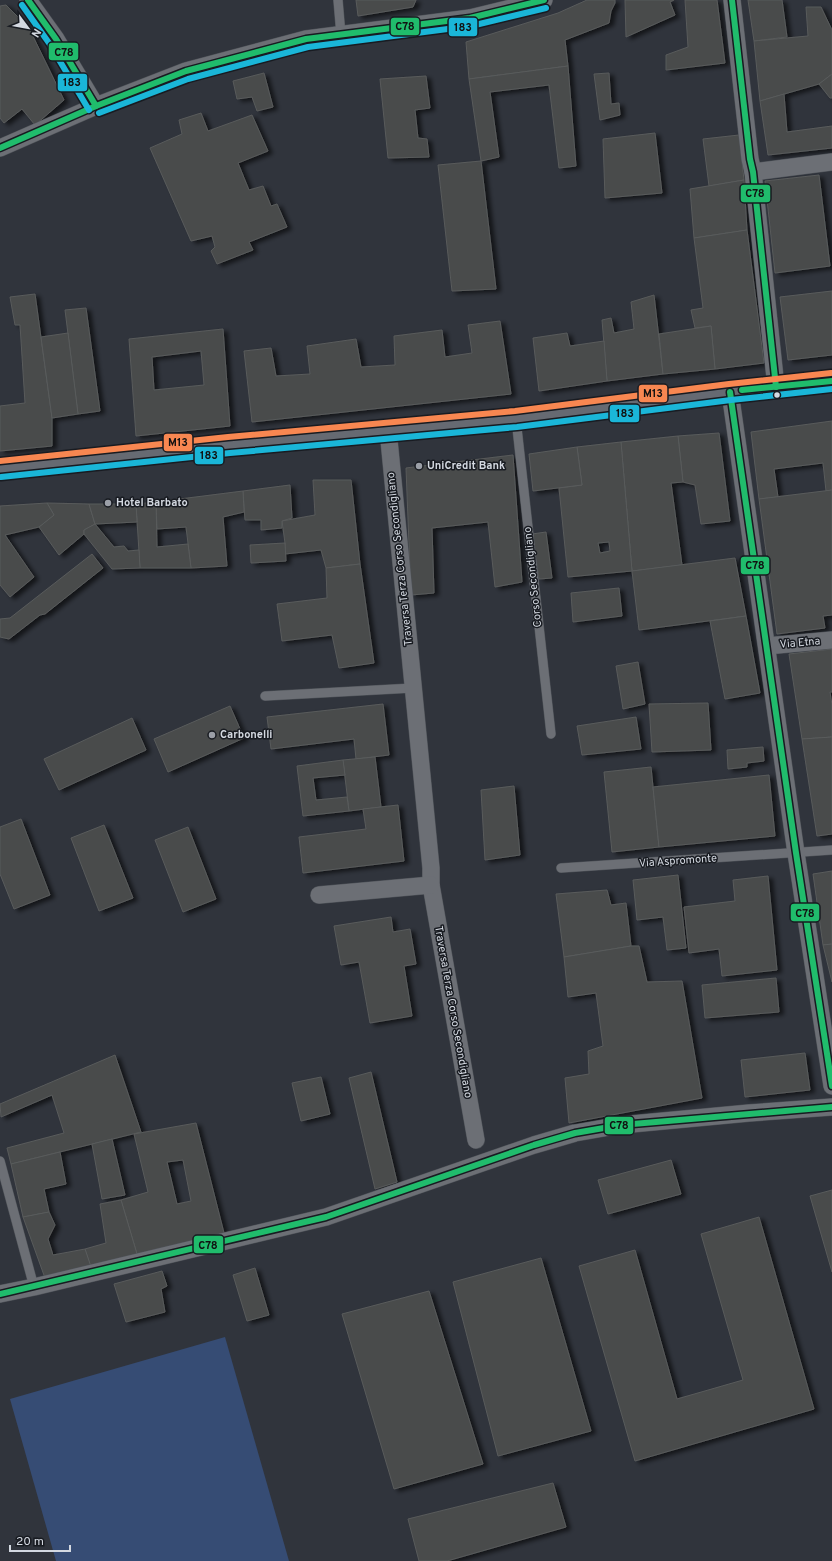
<svg xmlns="http://www.w3.org/2000/svg" width="832" height="1561" viewBox="0 0 832 1561" font-family="Overpass,sans-serif">
	<style>
		.green { fill: #364c74 }
		.building { fill: #484b4c; stroke: #595b5b; fill-rule: evenodd; filter: url(#shadow) }
		.lines { fill: none; stroke-linecap: round; stroke-linejoin: round }
		.lane-casing { stroke: #4e5258; stroke-width: 10 }
		.street-casing { stroke: #4e5258; stroke-width: 18 }
		.secondary-casing { stroke: #4e5258; stroke-width: 24 }
		.lane { stroke: #6c6f75; stroke-width: 9 }
		.street { stroke: #6c6f75; stroke-width: 17 }
		.secondary { stroke: #666a72; stroke-width: 22 }
		.bus-1-casing { stroke: #181b21; stroke-width: 9 }
		.bus-2-casing { stroke: #181b21; stroke-width: 9 }
		.bus-3-casing { stroke: #181b21; stroke-width: 9 }
		.bus-1 { stroke: #20bc6c; stroke-width: 6 }
		.bus-2 { stroke: #1ab6d8; stroke-width: 6 }
		.bus-3 { stroke: #f88751; stroke-width: 6 }
		.bus-dot { fill: #d4d9e1; stroke: #181b21; stroke-width: 1.5 }
		.poi-dot { fill: #9b9fa7; stroke: #181b21; stroke-width: 1.5 }
		.labels { text-anchor: middle; dominant-baseline: central; stroke-width: 3; stroke-linejoin: round; paint-order: stroke }
		.poi-label { font-size: 11px; font-weight: bold; fill: #d4d9e1; stroke: #181b21; text-anchor: start }
		.street-label { font-size: 11px; fill: #d4d9e1; stroke: #181b21 }
		.line-badge { stroke: #181b21; stroke-width: 1.5 }
		.pale-badge-label { font-size: 11px; text-anchor: middle; font-weight: bold; fill: #111 }
	</style>
	<defs>
		<filter id="shadow"><feDropShadow dx="4.5" dy="2.5" stdDeviation="2" flood-color="#0009"/></filter>
	</defs>
	<rect width="100%" height="100%" fill="#30343c"/>
	<polygon class="green" points="225,1337 289,1561 56,1561 10,1399"/>
	<g class="building">
		<polygon points="356,0 416,0 413,7 358,16"/>
		<polygon points="587,0 615,0 615,3 611,11 609,23 565,40 568,66 469,79 466,42 558,13"/>
		<polygon points="625,0 674,0 670,2 675,15 626,37"/>
		<polygon points="685,0 717,0 725,63 666,70 666,55 688,47"/>
		<polygon points="748,0 782,0 787,37 754,41"/>
		<polygon points="6,5 29,28 64,100 35,125 22,109 4,123 0,118 0,6"/>
		<polygon points="806,7 821,7 832,30 832,74 819,84 760,101 754,41 808,36"/>
		<polygon points="568,66 576,166 559,168 549,85 490,92 499,157 481,161 469,79"/>
		<polygon points="264,73 273,107 257,111 252,97 237,99 233,81"/>
		<polygon points="609,73 611,104 619,103 620,115 600,120 594,74"/>
		<polygon points="832,74 832,98 830,98 819,84"/>
		<polygon points="426,76 430,108 415,110 418,138 427,139 429,157 388,158 380,79"/>
		<polygon points="784,94 787,132 832,126 832,148 768,155 760,101"/>
		<polygon points="201,113 208,131 252,115 268,151 238,163 249,190 263,186 271,206 277,204 287,227 249,242 253,250 217,264 211,251 215,247 212,236 191,241 150,148 182,134 179,120"/>
		<polygon points="655,133 662,193 605,198 603,139"/>
		<polygon points="739,135 744,180 709,186 703,139"/>
		<polygon points="481,161 496,289 452,291 438,165"/>
		<polygon points="819,175 830,266 775,273 765,181"/>
		<polygon points="744,180 747,230 694,238 690,189"/>
		<polygon points="747,230 764,363 715,369 711,326 695,328 691,310 703,308 694,238"/>
		<polygon points="832,291 832,355 788,360 780,297"/>
		<polygon points="35,294 52,418 52,446 0,451 0,406 25,403 20,325 15,325 10,297"/>
		<polygon points="654,295 663,374 607,381 602,320 611,318 614,333 634,329 631,302"/>
		<polygon points="86,308 100,411 78,414 65,310"/>
		<polygon points="500,321 511,394 252,422 244,351 271,348 276,376 310,374 307,346 356,339 361,367 395,365 394,336 442,330 445,357 472,353 468,325"/>
		<polygon points="711,326 715,369 663,374 659,334"/>
		<path d="M223,329l7,97 -94,10 -7,-97zM201,351l3,34 -50,5 -2,-33z"/>
		<polygon points="68,333 78,414 52,418 41,337"/>
		<polygon points="567,333 570,346 604,341 607,381 539,391 533,338"/>
		<polygon points="832,421 832,490 826,491 823,463 774,469 778,497 759,499 751,432"/>
		<polygon points="719,433 730,521 701,524 695,485 683,482 678,436"/>
		<polygon points="678,436 683,482 671,483 682,565 632,571 621,442"/>
		<path d="M621,442l11,129 -64,6 -9,-89 23,-3 -5,-38zM609,542l1,9 -10,2 -2,-10z"/>
		<polygon points="577,447 582,485 533,491 529,454"/>
		<polygon points="513,455 522,582 495,587 488,522 432,528 434,593 411,595 406,468"/>
		<polygon points="313,480 351,480 360,564 326,568 321,550 285,554 285,543 282,521 315,515"/>
		<polygon points="290,485 292,518 282,521 282,528 261,530 261,520 245,520 243,491"/>
		<polygon points="832,490 832,615 823,616 825,628 777,634 759,499"/>
		<polygon points="243,491 244,512 223,517 227,566 191,568 186,527 157,529 156,502"/>
		<polygon points="156,502 157,547 188,544 191,568 140,568 136,504"/>
		<polygon points="47,503 89,504 95,524 84,530 84,534 59,555 39,527 54,515"/>
		<polygon points="47,503 54,515 39,527 5,535 34,577 10,597 0,585 0,506"/>
		<polygon points="89,504 136,504 137,522 95,524"/>
		<polygon points="95,524 114,547 124,546 128,551 139,550 140,568 112,569 84,534 84,530"/>
		<polygon points="546,532 552,578 539,579 532,534"/>
		<polygon points="285,543 286,561 251,563 250,545"/>
		<polygon points="92,554 103,568 45,614 40,615 9,639 0,637 0,619 10,618"/>
		<polygon points="735,558 746,616 639,630 632,571"/>
		<polygon points="360,564 374,663 339,668 332,635 282,641 277,604 327,598 326,568"/>
		<polygon points="619,588 622,616 573,622 571,593"/>
		<polygon points="746,616 760,693 725,699 710,621"/>
		<polygon points="832,649 832,692 830,692 832,705 832,737 802,739 789,654"/>
		<polygon points="638,662 645,704 623,709 616,666"/>
		<polygon points="708,703 711,750 652,752 649,704"/>
		<polygon points="383,704 389,755 356,759 354,739 271,749 267,717"/>
		<polygon points="230,706 244,738 168,772 154,739"/>
		<polygon points="636,717 641,749 582,755 577,726"/>
		<polygon points="132,718 146,750 59,790 44,759"/>
		<polygon points="832,737 832,834 817,836 802,739"/>
		<polygon points="763,747 764,761 747,763 747,767 728,769 727,750"/>
		<polygon points="375,757 381,807 349,811 343,760"/>
		<polygon points="343,760 345,775 313,778 316,800 347,797 349,811 303,816 297,766"/>
		<polygon points="651,767 659,847 612,852 604,772"/>
		<polygon points="769,775 775,836 659,847 653,787"/>
		<polygon points="514,786 520,855 485,860 481,790"/>
		<polygon points="398,805 404,861 303,873 299,837 366,829 363,809"/>
		<polygon points="21,819 50,895 14,909 0,874 0,827"/>
		<polygon points="104,825 133,898 99,911 71,838"/>
		<polygon points="188,827 216,899 183,912 155,840"/>
		<polygon points="832,871 832,944 823,945 813,874"/>
		<polygon points="678,875 686,948 667,950 663,917 637,920 633,880"/>
		<polygon points="768,876 777,970 722,976 719,949 689,953 684,907 735,901 733,880"/>
		<polygon points="607,890 611,905 626,903 631,946 564,957 556,894"/>
		<polygon points="391,917 393,932 410,929 416,964 404,966 412,1016 370,1023 359,962 341,965 334,926"/>
		<polygon points="832,944 832,982 823,945"/>
		<polygon points="631,946 639,946 647,982 682,981 702,1098 569,1123 565,1078 589,1074 588,1051 603,1046 596,993 568,997 564,957"/>
		<polygon points="776,978 779,1012 705,1018 702,985"/>
		<polygon points="805,1053 810,1090 745,1097 741,1060"/>
		<polygon points="115,1055 141,1132 11,1164 7,1148 64,1133 52,1095 1,1117 0,1104"/>
		<polygon points="371,1072 397,1182 375,1189 349,1078"/>
		<polygon points="321,1077 330,1114 301,1121 292,1083"/>
		<path d="M196,1123l28,110 -87,21 -16,-54 27,-8 -14,-58zM183,1160l8,41 -14,3 -10,-42z"/>
		<polygon points="112,1139 125,1195 102,1199 92,1144"/>
		<polygon points="60,1152 66,1184 44,1189 49,1212 23,1217 11,1164"/>
		<polygon points="671,1160 681,1194 608,1214 598,1180"/>
		<polygon points="832,1190 832,1272 810,1196"/>
		<polygon points="121,1200 137,1254 91,1267 85,1249 106,1243 100,1204"/>
		<polygon points="49,1212 55,1225 48,1239 53,1255 85,1249 91,1267 45,1278 23,1217"/>
		<polygon points="759,1217 814,1409 635,1461 579,1266 635,1250 677,1399 743,1380 701,1234"/>
		<polygon points="541,1258 591,1431 498,1456 453,1282"/>
		<polygon points="255,1268 269,1315 247,1321 233,1275"/>
		<polygon points="162,1271 167,1286 161,1289 165,1312 126,1322 114,1284"/>
		<polygon points="429,1291 483,1464 394,1489 342,1314"/>
		<polygon points="553,1483 566,1527 447,1561 419,1561 408,1519"/>
	</g>
	<g class="lines">
		<defs>
			<g id="lane">
				<polyline points="338,0 341,35"/>
				<polyline points="516,419 551,734"/>
				<polyline points="265,696 413,688"/>
				<polyline points="561,868 832,850"/>
				<polyline points="0,1161 34,1287"/>
			</g>
			<g id="street">
				<polyline points="28,0 56,39 96,106"/>
				<polyline points="732,0 750,159 753,172 776,387"/>
				<polyline points="0,148 96,106 186,71 306,39 470,18 544,0"/>
				<polyline points="753,172 832,162"/>
				<polyline points="730,392 796,853 832,1086"/>
				<polyline points="388,430 431,868 431,885 476,1140"/>
				<polyline points="767,646 832,640"/>
				<polyline points="319,895 431,885"/>
				<polyline points="0,1294 34,1287 326,1217 534,1145 575,1133 621,1125 749,1113 832,1107"/>
			</g>
			<polyline id="secondary" points="0,469 229,445 516,419 730,392 832,381"/>
		</defs>
		<use href="#lane" class="lane-casing"/>
		<use href="#street" class="street-casing"/>
		<use href="#secondary" class="secondary-casing"/>
		<use href="#lane" class="lane"/>
		<use href="#street" class="street"/>
		<use href="#secondary" class="secondary"/>
		<defs>
			<g id="bus-1">
				<polyline points="28,0 56,39 96,106"/>
				<polyline points="732,0 750,159 753,172 776,387"/>
				<polyline points="0,148 96,106 186,71 306,39 470,18 544,0"/>
				<polyline points="742,390 832,381"/>
				<polyline points="730,392 796,853 832,1086"/>
				<polyline points="0,1294 326,1217 534,1145 575,1133 621,1125 832,1107"/>
			</g>
			<g id="bus-2">
				<polyline points="22,5 49,43 89,110"/>
				<polyline points="99,113 188,79 308,47 471,26 546,8"/>
				<polyline points="1,477 230,453 517,427 731,400 832,389"/>
			</g>
			<polyline id="bus-3" points="0,461 228,437 515,411 729,384 831,373"/>
		</defs>
		<use href="#bus-1" class="bus-1-casing"/>
		<use href="#bus-2" class="bus-2-casing"/>
		<use href="#bus-3" class="bus-3-casing"/>
		<use href="#bus-1" class="bus-1"/>
		<use href="#bus-2" class="bus-2"/>
		<use href="#bus-3" class="bus-3"/>
	</g>
	<circle class="bus-dot" cx="777" cy="395" r="3.5"/>
	<g class="poi-dot">
		<circle cx="419" cy="466" r="4"/>
		<circle cx="108" cy="503" r="4"/>
		<circle cx="212" cy="735" r="4"/>
	</g>
	<g class="labels">
		<g class="poi-label">
			<text x="427" y="466">UniCredit Bank</text>
			<text x="116" y="503">Hotel Barbato</text>
			<text x="220" y="735">Carbonelli</text>
		</g>
		<g class="street-label">
			<text transform="translate(400 559) rotate(-96)">Traversa Terza Corso Secondigliano</text>
			<text transform="translate(533 577) rotate(-96)">Corso Secondigliano</text>
			<text transform="translate(800 643) rotate(-5)">Via Etna</text>
			<text transform="translate(678 861) rotate(-4)">Via Aspromonte</text>
			<text transform="translate(453 1012) rotate(80)">Traversa Terza Corso Secondigliano</text>
		</g>
	</g>
	<g class="line-badge">
		<rect x="390" y="17" width="30" height="19" rx="4" fill="#20bc6c"/>
		<rect x="448" y="17" width="30" height="20" rx="4" fill="#1ab6d8"/>
		<rect x="48" y="42" width="31" height="19" rx="4" fill="#20bc6c"/>
		<rect x="57" y="73" width="31" height="19" rx="4" fill="#1ab6d8"/>
		<rect x="740" y="184" width="31" height="19" rx="4" fill="#20bc6c"/>
		<rect x="638" y="384" width="30" height="19" rx="4" fill="#f88751"/>
		<rect x="609" y="404" width="31" height="19" rx="4" fill="#1ab6d8"/>
		<rect x="163" y="433" width="30" height="19" rx="4" fill="#f88751"/>
		<rect x="194" y="446" width="30" height="19" rx="4" fill="#1ab6d8"/>
		<rect x="740" y="556" width="30" height="19" rx="4" fill="#20bc6c"/>
		<rect x="790" y="903" width="30" height="19" rx="4" fill="#20bc6c"/>
		<rect x="604" y="1116" width="30" height="19" rx="4" fill="#20bc6c"/>
		<rect x="193" y="1235" width="31" height="19" rx="4" fill="#20bc6c"/>
	</g>
	<g class="pale-badge-label">
		<text x="405" y="30">C78</text>
		<text x="463" y="31">183</text>
		<text x="64" y="56">C78</text>
		<text x="72" y="86">183</text>
		<text x="755" y="197">C78</text>
		<text x="653" y="397">M13</text>
		<text x="625" y="417">183</text>
		<text x="178" y="446">M13</text>
		<text x="209" y="459">183</text>
		<text x="755" y="569">C78</text>
		<text x="805" y="917">C78</text>
		<text x="619" y="1129">C78</text>
		<text x="208" y="1249">C78</text>
	</g>
	<g transform="translate(28 28) rotate(122)" stroke="#181b21" stroke-width="3" paint-order="stroke">
	<path d="M0-3L7 15L0 10L-7 15Z" fill="#d4d9e1"/>
	<text y="-6" font-size="11" font-weight="bold" text-anchor="middle" fill="#d4d9e1">N</text>
	</g>
	<path d="M10 1545v6h60v-6" fill="none" stroke="#d4d9e1" stroke-width="2"/>
	<text x="16" y="1545" font-size="12" fill="#d4d9e1" stroke="#181b21" stroke-width="3" paint-order="stroke">20 m</text>
</svg>
